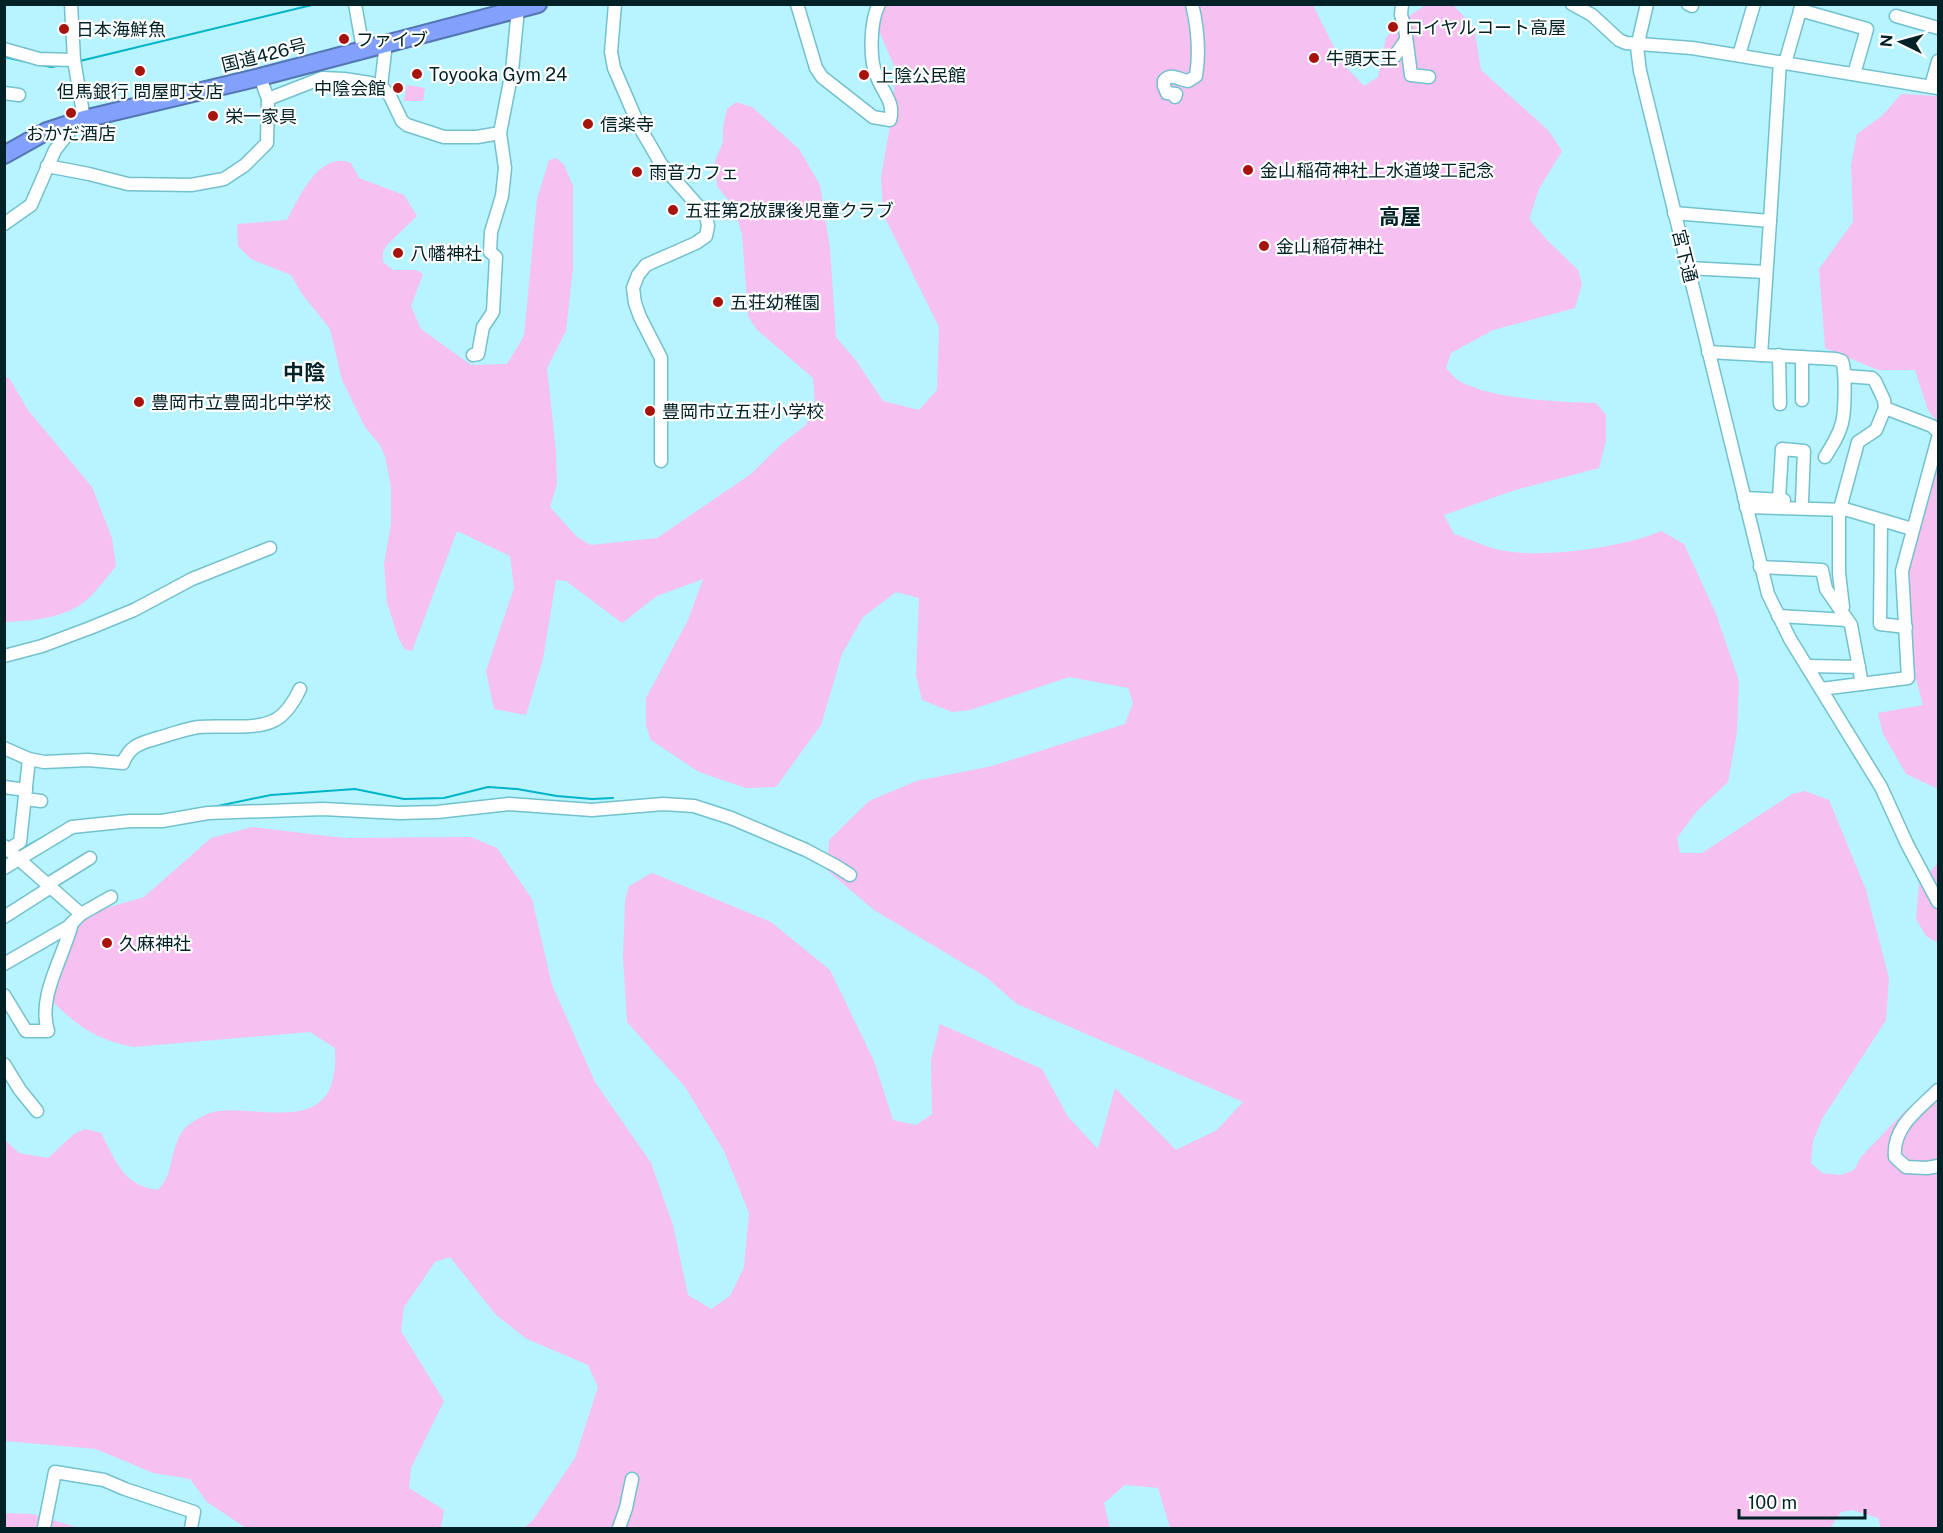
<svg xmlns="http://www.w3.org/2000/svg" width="1943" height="1533" viewBox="0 0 1943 1533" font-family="'Public Sans','Noto Sans JP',sans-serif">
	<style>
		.green { fill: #f6c0f1 }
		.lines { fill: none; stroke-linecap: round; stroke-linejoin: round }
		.stream { stroke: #00b4c8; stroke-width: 2 }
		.minor-casing { stroke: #72c1cd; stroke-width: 15 }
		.highway-casing { stroke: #5475b2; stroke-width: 20 }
		.minor { stroke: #fff; stroke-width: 12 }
		.highway { stroke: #82a1fd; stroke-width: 16 }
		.poi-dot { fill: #a7130d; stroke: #fff; stroke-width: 2 }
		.labels { text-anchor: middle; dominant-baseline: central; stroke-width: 4.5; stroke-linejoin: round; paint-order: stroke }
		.poi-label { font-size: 18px; fill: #002227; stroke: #fff; text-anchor: start }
		.street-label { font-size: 18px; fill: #002227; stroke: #fff }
		.quarter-label { font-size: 21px; font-weight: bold; fill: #002227; stroke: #fff }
	</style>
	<rect width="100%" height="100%" fill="#b7f4ff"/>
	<g class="green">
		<path d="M871,5h442l29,58 22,23 14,-9 8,-39 12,-15 28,-18h27l21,22 7,43 67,60 14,21 -23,38 -10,30 17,20 32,31 4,14 -7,24 -82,22 -42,23 -5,15c4,4 8,10 13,13 32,18 100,21 137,22l10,12v25l-7,28 -84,22 -71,25 10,19c16,5 35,15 52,17 38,7 120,-4 155,-20l23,13 32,70 23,67 -2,51 -9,50 -31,29 -20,27 3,15h22l90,-59 13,-3 24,9 37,90 23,88 -3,42 -64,99 -9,22 -2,22 11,10 19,2 13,-5 7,-13 44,-46 33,-21v438h-57l-3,-10 -26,-8 -11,2 -11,16h-660l-12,-40 -33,-3 -21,18 6,25h-586l9,-8 42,-62 23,-71 -10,-22 -61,-26 -31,-24 -46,-58 -15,5 -31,45 -3,24 43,70 -33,67 -2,20 35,22 -3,18h-195l-39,-26 -17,-23 -37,-6 -57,-24 -91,-8 -1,-302 15,14 29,5 26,-24 11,-5 16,4c15,28 22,53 57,57 4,-5 8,-10 10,-16 6,-17 6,-39 22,-50 6,-5 21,-13 29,-13 55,-4 121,25 116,-63l-25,-16 -177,15c-38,-8 -54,-20 -81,-46l1,-13 19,-53 10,-17 10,-6 52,-15 67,-59 41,-11 92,11 127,-1 26,11 35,51 20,86 43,97 56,81 22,62 15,70 23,14 19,-13 14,-29 5,-54 -25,-62 -39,-64 -58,-65 -4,-64 2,-57 4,-15 23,-13 119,49 59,48 44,91 19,59 23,5 16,-11 -1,-54 9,-36 102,45 26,48 30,32 17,-61 61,62 41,-20 26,-28 -226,-98 -31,-27 -112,-67 -47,-40 2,-30 40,-39 47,-20 76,-15 133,-42 8,-21 -5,-15 -59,-11 -99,33 -18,2 -30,-12 -6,-25 3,-77 -23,-6 -33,25 -21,37 -21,71 -45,62 -30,1 -47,-16 -48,-32 -5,-15v-27l42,-78 15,-41 -46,17 -35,27 -56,-42 -10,-1 -13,79 -17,56 -32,-6 -8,-38 28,-83 -4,-32 -53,-25 -45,120 -7,-1 -7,-13 -11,-34 -3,-39 7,-40v-37l-6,-31 -5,-11 -15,-18 -23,-47 -12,-51 -28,-35 -11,-19 -40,-16 -13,-13 -1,-22 50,-4c12,-23 33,-70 64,-57l8,15 45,17 13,21 -30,29 -4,7v10l10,8h23l7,4 -12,32 10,23 50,36 36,-1 17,-28 13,-137 12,-39 7,-2 8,7 9,21v82l-7,63 -19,37 9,83 1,33 -7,23 27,30 14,8 66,-7 94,-64 33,-32 22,-17 9,-21 -2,-26 -56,-48 -9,-14 -6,-82 -8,-27 -17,-21 -2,-25 8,-19v-14l4,-19 9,-7 16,5 47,42 21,36 10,64 6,88 21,25 26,39 36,9 18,-20 2,-63 -56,-113 -2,-37 10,-57 5,-50 -20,-46z"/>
		<polygon points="407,85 425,88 423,101 404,101"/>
		<polygon points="1901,94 1938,96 1938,423 1928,410 1915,370 1878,370 1825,348 1819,269 1853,222 1851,166 1857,134 1883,115"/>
		<path d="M5,377l4,1 19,32 64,77 20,51 4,28c-8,10 -16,20 -24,29 -22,23 -58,26 -87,27z"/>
		<polygon points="1938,457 1938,789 1906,774 1883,734 1878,713 1923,705 1911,661 1907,573"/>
		<polygon points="1938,863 1938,943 1926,936 1916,919 1919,884"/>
		<polygon points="5,1513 33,1514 79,1528 5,1528"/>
	</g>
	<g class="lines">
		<g class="stream">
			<polyline points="4,57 51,67 63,65"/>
			<polyline points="80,61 316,4"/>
			<polyline points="213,807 271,795 355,789 404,799 444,798 488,787 517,789 557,796 592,799 613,798"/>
			<polyline points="18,851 68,823"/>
		</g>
		<defs>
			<g id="minor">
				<polyline points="71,4 74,60 84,119"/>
				<polyline points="355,4 363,49"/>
				<polyline points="615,4 611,52 614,68 639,126 661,164 706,215 708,226 706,236 696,243 646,265 638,275 633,288 635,303 640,317 661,358 661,461"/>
				<path d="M797,4l19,64 6,9 51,40 17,3c5,-18 -7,-27 -13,-43 -8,-17 -7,-56 2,-73"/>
				<polyline points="1402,4 1401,15 1405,28 1411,75 1429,77"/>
				<polyline points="1572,4 1592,15 1619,40 1626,43 1692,48 1938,88"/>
				<polyline points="1647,4 1637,47 1640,71 1768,594 1790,639 1881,787 1907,844 1938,902"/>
				<polyline points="1688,4 1692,6"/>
				<polyline points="1800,10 1867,29 1854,74"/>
				<polyline points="1896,16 1938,28"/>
				<polyline points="4,49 39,59 74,60"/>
				<polyline points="1739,55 1754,4"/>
				<polyline points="1390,57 1394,57 1406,40"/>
				<polyline points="1785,63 1802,4"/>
				<polyline points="260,77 268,99"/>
				<polyline points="381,86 386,43"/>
				<polyline points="1931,86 1938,61"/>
				<polyline points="4,93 19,95"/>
				<path d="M1175,97l1,-3 -9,-1 -3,-7v-5c6,-9 16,-1 24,0l8,-5c4,-25 2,-47 -4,-72"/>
				<polyline points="47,166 89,174 128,184 191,185 224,179 245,165 267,143 268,99 322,78 344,79 370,83 381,86 390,96 402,121 407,125 444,137 477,137 500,133"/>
				<polyline points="1674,213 1770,221 1761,355"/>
				<polyline points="1770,221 1780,62"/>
				<polyline points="4,224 31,205 55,150 77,122"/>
				<polyline points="1687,268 1766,272"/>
				<path d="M1708,352l128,7 6,2c4,10 3,51 0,62 -3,12 -10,23 -17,34"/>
				<polyline points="473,355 478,354 483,327 493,312 496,257 490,252 491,232 502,196 505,168 500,133 512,71 518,9"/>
				<polyline points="1779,355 1780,404"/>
				<polyline points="1802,400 1802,357"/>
				<polyline points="1885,408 1932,426 1938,432"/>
				<polyline points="1744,498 1784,500"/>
				<polyline points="1779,500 1782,449 1804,451 1802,501"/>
				<polyline points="1746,507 1848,510 1912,529"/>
				<polyline points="1839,509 1839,573 1843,607"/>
				<polyline points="1840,509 1858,442 1876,430 1885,408 1884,400 1875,381 1872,378 1845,376"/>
				<polyline points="1881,523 1880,624 1906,627"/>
				<polyline points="1760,567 1822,570 1826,589 1851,625 1862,684"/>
				<polyline points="1778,616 1847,620"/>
				<polyline points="4,656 42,646 90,628 134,610 192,579 270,548"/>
				<polyline points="1807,666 1859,667"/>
				<polyline points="1821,689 1908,678 1902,571 1938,438"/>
				<path d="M4,748l25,11 15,3 44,-2 35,3c7,-18 18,-20 35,-25 14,-4 26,-9 41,-11 22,-2 55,3 74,-6 12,-5 22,-21 27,-32"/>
				<polyline points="4,787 26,790"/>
				<polyline points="25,799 41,801"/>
				<polyline points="4,846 81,914 68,927 4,964"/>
				<polyline points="9,849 20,842 29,759"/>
				<polyline points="4,868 72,827 130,821 162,821 208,813 323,809 399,813 437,812 509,804 592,810 663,804 694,806 731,818 806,850 836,866 850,875"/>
				<polyline points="48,884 90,858"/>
				<polyline points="81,914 111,897"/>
				<polyline points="4,917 51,887"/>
				<path d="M4,995l22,36h22c-11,-35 16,-74 24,-108"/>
				<polyline points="4,1064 20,1090 37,1111"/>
				<path d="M1938,1090c-19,19 -46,37 -43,67l11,10 21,1 11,-2"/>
				<polyline points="44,1528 55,1472 104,1480 125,1489 194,1512 191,1528"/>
				<polyline points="619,1528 626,1508 632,1479"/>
			</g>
			<polyline id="highway" points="4,155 47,131 84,119 260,77 538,4"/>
		</defs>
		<use href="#minor" class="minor-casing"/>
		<use href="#highway" class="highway-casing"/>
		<use href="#minor" class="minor"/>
		<use href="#highway" class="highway"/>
	</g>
	<g class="poi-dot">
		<circle cx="1393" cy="27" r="6"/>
		<circle cx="64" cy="29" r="6"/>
		<circle cx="344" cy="39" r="6"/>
		<circle cx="1314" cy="58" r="6"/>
		<circle cx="140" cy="71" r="6"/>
		<circle cx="417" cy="74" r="6"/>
		<circle cx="864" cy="75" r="6"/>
		<circle cx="398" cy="88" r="6"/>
		<circle cx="71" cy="113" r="6"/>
		<circle cx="213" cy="116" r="6"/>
		<circle cx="588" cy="124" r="6"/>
		<circle cx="1248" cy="170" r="6"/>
		<circle cx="637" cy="172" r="6"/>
		<circle cx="673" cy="210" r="6"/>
		<circle cx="1264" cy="246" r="6"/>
		<circle cx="398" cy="253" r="6"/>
		<circle cx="718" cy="302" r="6"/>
		<circle cx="139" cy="402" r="6"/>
		<circle cx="650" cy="411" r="6"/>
		<circle cx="107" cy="943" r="6"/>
	</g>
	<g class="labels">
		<g class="poi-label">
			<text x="1405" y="27">ロイヤルコート高屋</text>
			<text x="76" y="29">日本海鮮魚</text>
			<text x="356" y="39">ファイブ</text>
			<text x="1326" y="58">牛頭天王</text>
			<text x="429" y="74">Toyooka Gym 24</text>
			<text x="876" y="75">上陰公民館</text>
			<text x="386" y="88" text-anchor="end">中陰会館</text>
			<text x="140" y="91" text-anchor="middle">但馬銀行 問屋町支店</text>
			<text x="225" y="116">栄一家具</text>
			<text x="600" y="124">信楽寺</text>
			<text x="71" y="133" text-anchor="middle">おかだ酒店</text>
			<text x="1260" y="170">金山稲荷神社上水道竣工記念</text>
			<text x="649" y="172">雨音カフェ</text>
			<text x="685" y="210">五荘第2放課後児童クラブ</text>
			<text x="1276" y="246">金山稲荷神社</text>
			<text x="410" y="253">八幡神社</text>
			<text x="730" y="302">五荘幼稚園</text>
			<text x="151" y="402">豊岡市立豊岡北中学校</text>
			<text x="662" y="411">豊岡市立五荘小学校</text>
			<text x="119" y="943">久麻神社</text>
		</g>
		<g class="street-label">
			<text transform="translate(264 55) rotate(-14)">国道426号</text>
			<text transform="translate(1685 256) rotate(76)">宮下通</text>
		</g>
		<g class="quarter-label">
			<text x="1400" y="216">高屋</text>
			<text x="304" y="372">中陰</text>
		</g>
	</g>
	<rect width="1943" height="1533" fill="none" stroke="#002227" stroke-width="12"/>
	<g transform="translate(1901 42) rotate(275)" stroke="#ffffff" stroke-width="4.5" paint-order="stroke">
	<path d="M0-4.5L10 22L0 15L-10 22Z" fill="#002227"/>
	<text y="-9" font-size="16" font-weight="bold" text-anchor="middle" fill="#002227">N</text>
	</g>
	<path d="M1739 1509v9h126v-9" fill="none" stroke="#002227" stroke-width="3"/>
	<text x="1748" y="1509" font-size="18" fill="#002227" stroke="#ffffff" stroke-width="4.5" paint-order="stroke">100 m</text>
</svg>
